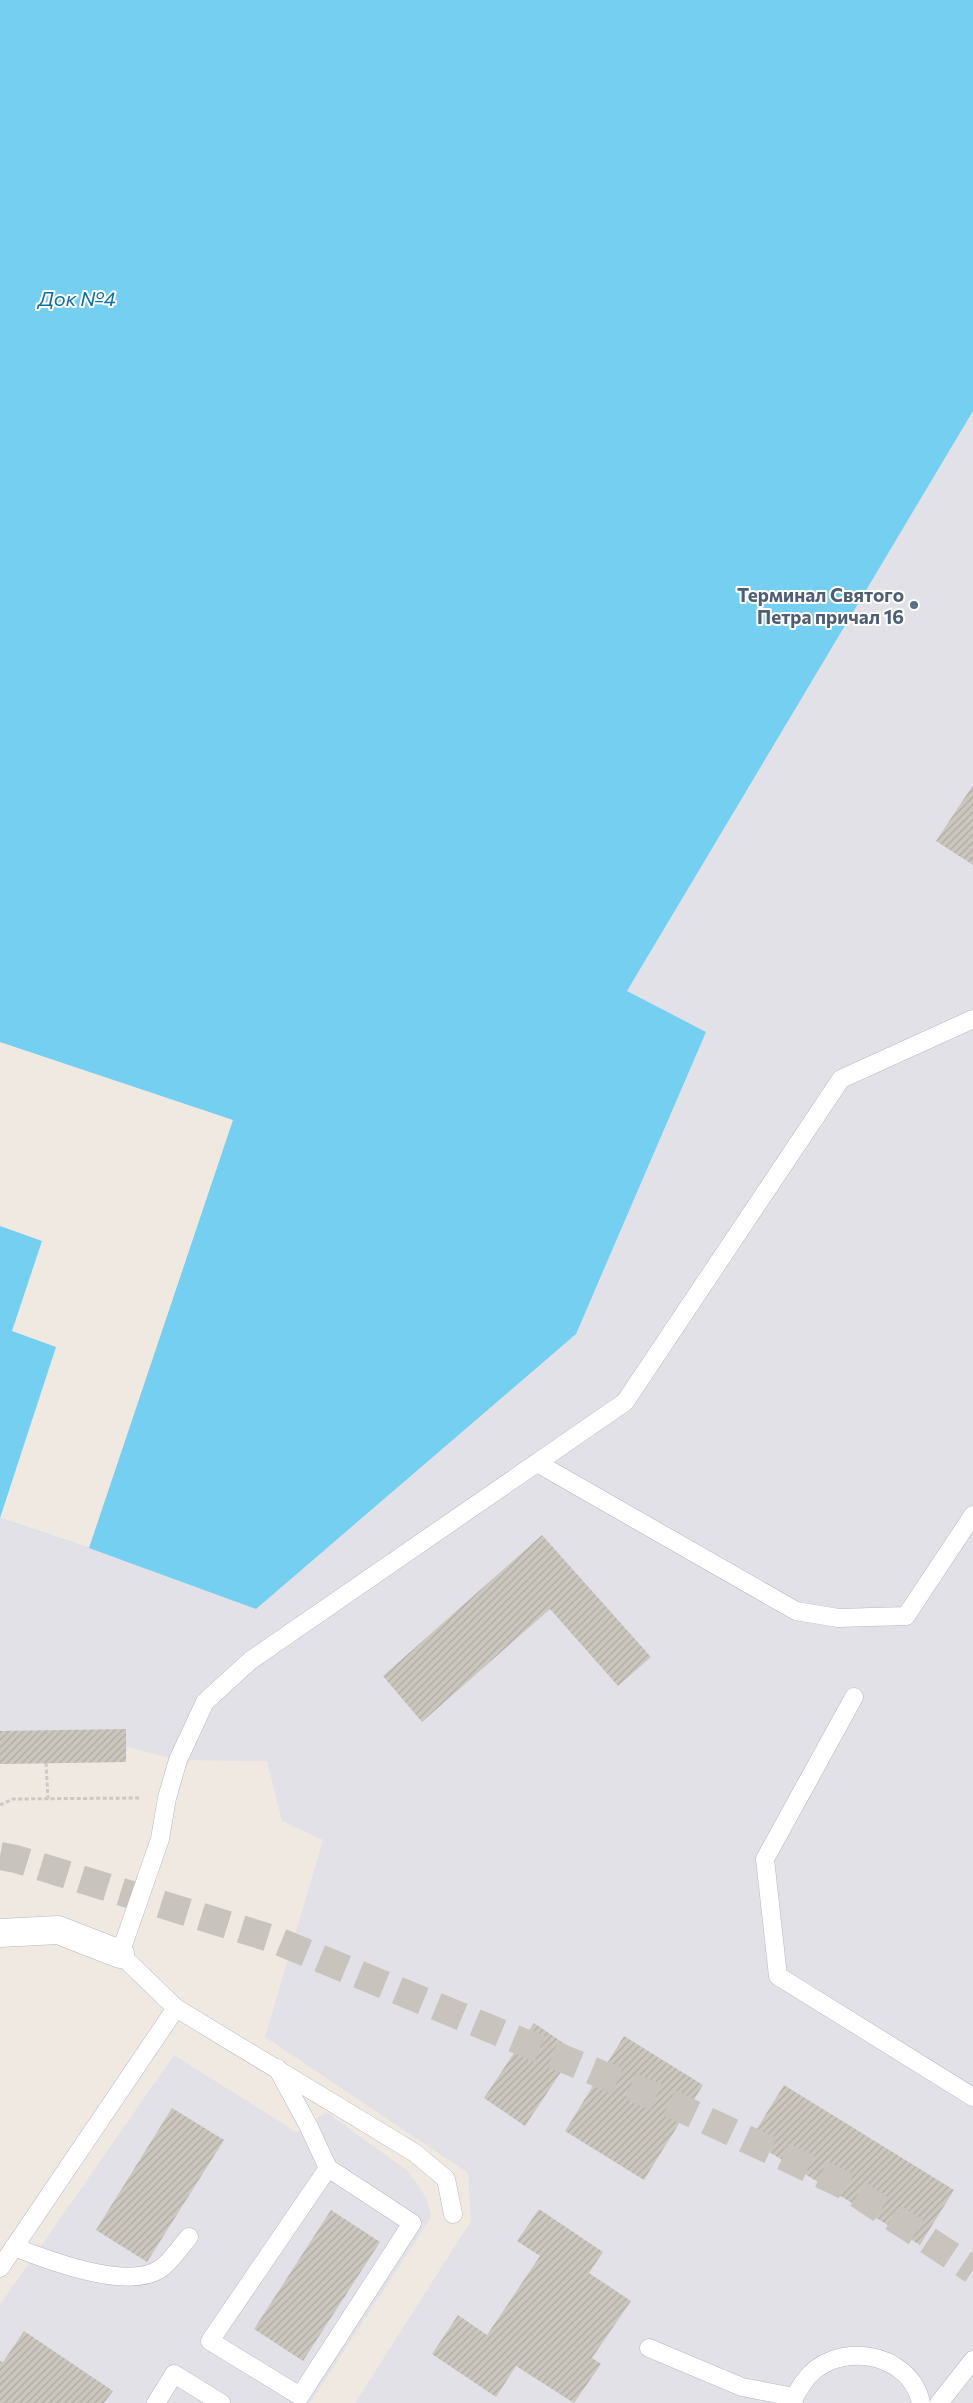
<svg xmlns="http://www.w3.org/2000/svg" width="973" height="2403" viewBox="0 0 973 2403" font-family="Commissioner,sans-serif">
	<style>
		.industrial { fill: #e3e1e8 }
		.water { fill: #75cff0 }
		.pier { fill: #efe9e1 }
		.building { fill: url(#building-hatch) }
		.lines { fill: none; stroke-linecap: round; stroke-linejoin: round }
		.secondary-tunnel { stroke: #c8c4bd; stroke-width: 28; stroke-dasharray: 28 14; stroke-linecap: butt }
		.lane-casing { stroke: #b4b7c1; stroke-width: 19 }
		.street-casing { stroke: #b4b7c1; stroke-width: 29 }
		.path { stroke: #c9c9c9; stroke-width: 3; stroke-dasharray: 4 2.5; stroke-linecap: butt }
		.lane { stroke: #fff; stroke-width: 18 }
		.street { stroke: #fff; stroke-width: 28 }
		.service-dot { fill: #5c6f8a; stroke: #fff; stroke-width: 2 }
		.labels { text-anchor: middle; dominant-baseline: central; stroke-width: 4; stroke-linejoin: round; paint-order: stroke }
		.service-label { font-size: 19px; font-weight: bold; fill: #4e5e75; stroke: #fff; text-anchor: end }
		.water-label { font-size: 20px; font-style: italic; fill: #0d6fa3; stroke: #fff }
	</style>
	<defs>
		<pattern id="building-hatch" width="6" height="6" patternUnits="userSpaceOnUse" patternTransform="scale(1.25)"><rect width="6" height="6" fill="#cbc7bf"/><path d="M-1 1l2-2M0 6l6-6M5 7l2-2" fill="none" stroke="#afaba4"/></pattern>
	</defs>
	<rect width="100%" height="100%" fill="#efe9e1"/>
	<g class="industrial">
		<polygon points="973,411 973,2403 355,2403 471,2221 468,2173 265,2037 323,1840 282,1821 267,1761 178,1760 127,1747 126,1762 0,1764 0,1518 89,1548 627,991"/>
		<polygon points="174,2055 296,2132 326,2112 408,2171 427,2199 431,2217 310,2403 0,2403 0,2305"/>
	</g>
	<polygon class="water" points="0,0 973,0 973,411 627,991 706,1032 576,1334 256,1609 89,1548 0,1518"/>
	<polygon class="pier" points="0,1042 233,1120 89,1548 0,1518 56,1347 12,1331 42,1241 0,1226"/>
	<g class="building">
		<polygon points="973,785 973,865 936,841"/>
		<polygon points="542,1535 651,1657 618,1686 550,1609 422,1722 383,1676"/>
		<polygon points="126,1729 126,1762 0,1764 0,1731"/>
		<polygon points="534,2023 575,2051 525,2126 484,2098"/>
		<polygon points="624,2036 703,2085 644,2180 565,2131"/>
		<polygon points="784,2085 954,2190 920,2245 750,2140"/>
		<polygon points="172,2108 224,2140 147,2262 96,2230"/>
		<polygon points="539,2209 603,2252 589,2273 631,2301 592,2358 601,2364 574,2403 516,2366 496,2397 432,2354 458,2315 487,2335 540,2256 517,2241"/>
		<polygon points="331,2210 380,2242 303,2361 254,2329"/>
		<polygon points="24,2331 113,2391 104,2403 0,2403 0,2361 3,2362"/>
	</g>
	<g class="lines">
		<polyline class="secondary-tunnel" points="0,1856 16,1859 273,1939 661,2099 844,2185 973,2270"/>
		<defs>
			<g id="lane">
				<polyline points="539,1464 796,1611 838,1618 906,1616 973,1515"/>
				<polyline points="854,1697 765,1859 778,1976 973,2097"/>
				<polyline points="176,2008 415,2153 446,2179 453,2214"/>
				<polyline points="277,2068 308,2125 328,2168 210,2341 300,2396 412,2223 328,2168"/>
				<path d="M14,2247c34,13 113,44 146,22 11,-7 20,-22 29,-32"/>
				<polyline points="0,2268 176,2008 120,1954 160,1839 167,1798 178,1760 205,1702 251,1660 625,1402 841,1079 973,1019"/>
				<polyline points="649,2348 742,2387 794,2397"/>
				<polyline points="156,2403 174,2374 221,2403"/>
				<path d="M793,2403c1,-8 6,-13 10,-20 29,-44 107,-33 118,20"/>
				<polyline points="939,2403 973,2360"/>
			</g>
			<polyline id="street" points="0,1933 58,1930 120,1954"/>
		</defs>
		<use href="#lane" class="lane-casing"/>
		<use href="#street" class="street-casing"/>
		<g class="path">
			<polyline points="46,1763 48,1799"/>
			<polyline points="0,1805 13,1799 139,1798"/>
		</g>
		<use href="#lane" class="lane"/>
		<use href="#street" class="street"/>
	</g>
	<circle class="service-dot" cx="914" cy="605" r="5"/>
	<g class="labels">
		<g class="service-label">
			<text x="904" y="594">Терминал Святого<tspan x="904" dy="22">Петра причал 16</tspan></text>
		</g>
		<g class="water-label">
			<text x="77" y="298">Док №4</text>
		</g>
	</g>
</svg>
